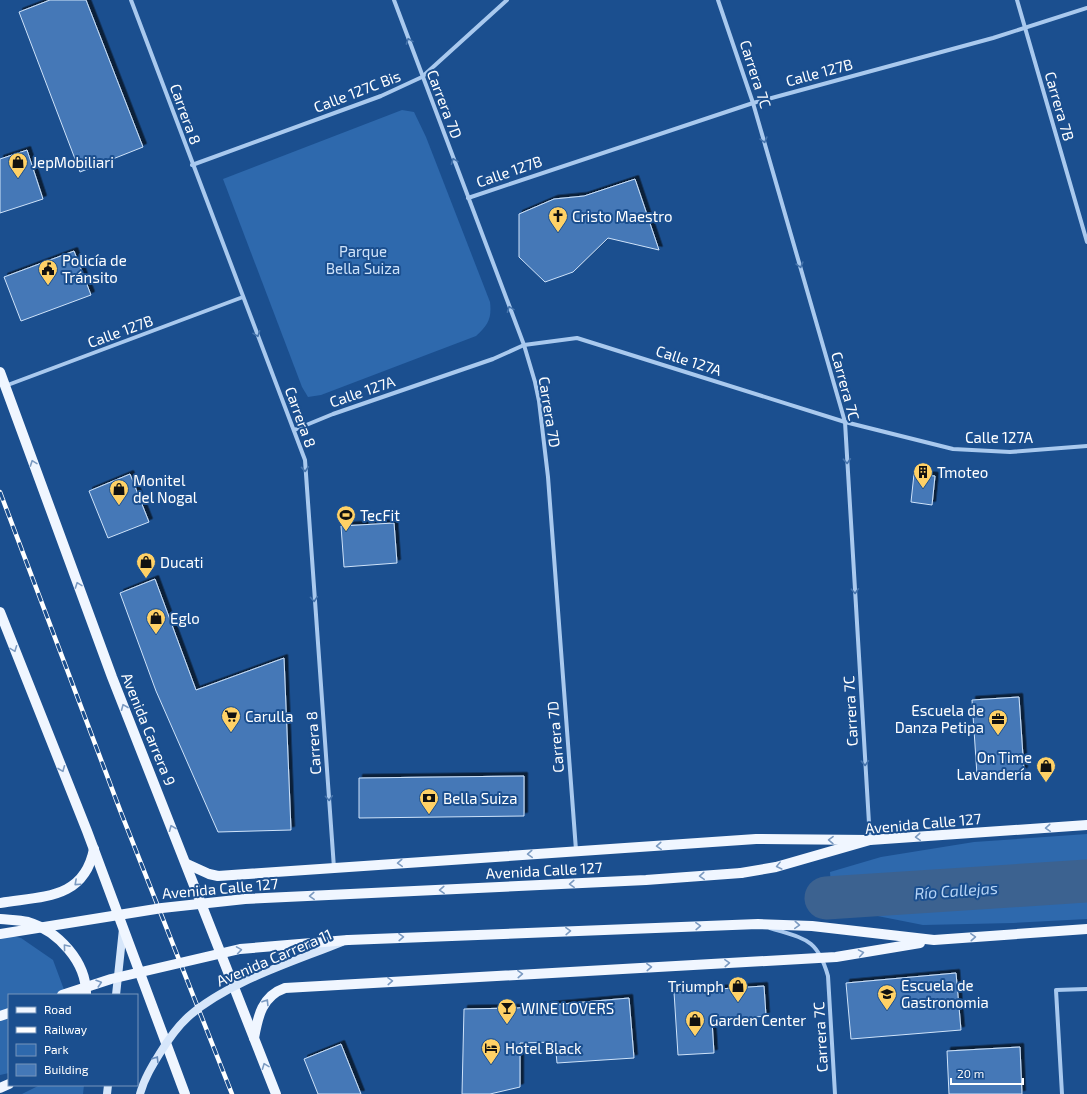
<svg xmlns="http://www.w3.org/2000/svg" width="1087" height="1094" viewBox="0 0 1087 1094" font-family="'Exo 2',sans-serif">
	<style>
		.green { fill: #2e69ad }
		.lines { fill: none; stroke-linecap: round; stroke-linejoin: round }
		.river { stroke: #3c6290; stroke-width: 43 }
		.building { fill: #4478b7; stroke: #cfe3fa; filter: url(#shadow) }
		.street { stroke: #a9c9ee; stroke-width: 4 }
		.secondary { stroke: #d6e6fa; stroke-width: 8 }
		.primary { stroke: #f0f6ff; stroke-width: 10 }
		.rail-casing { stroke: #fff; stroke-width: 4.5 }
		.rail { stroke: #1b4f8f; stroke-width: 3; stroke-dasharray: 9; stroke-linecap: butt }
		.secondary-bridge { stroke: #d6e6fa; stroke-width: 8 }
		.primary-bridge { stroke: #f0f6ff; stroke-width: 10 }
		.oneway { stroke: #4674ac }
		.oneway2 { stroke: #7b9ac1 }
		.oneway3 { stroke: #668bba }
		.labels { text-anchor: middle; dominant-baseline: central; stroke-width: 4; stroke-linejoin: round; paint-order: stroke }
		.street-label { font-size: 15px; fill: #fff; stroke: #1b4f8f }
		.poi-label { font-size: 15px; fill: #fff; stroke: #1b4f8f; text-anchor: start }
		.park-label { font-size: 15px; fill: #cfe3fa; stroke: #1b4f8f }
		.water-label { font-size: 16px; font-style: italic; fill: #b5d3f5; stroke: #1b4f8f }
	</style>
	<defs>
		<filter id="shadow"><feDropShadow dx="3.5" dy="-3.5" stdDeviation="0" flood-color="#0009"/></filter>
	</defs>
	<rect width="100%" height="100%" fill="#1b4f8f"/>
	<g class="green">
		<path d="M402,110l12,2 12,25 64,165c2,16 -2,23 -14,34l-155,59 -13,2 -6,-10 -79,-208z"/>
		<polygon points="1087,834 1087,919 1013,923 923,925 832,907 830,872 881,857 974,842"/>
		<polygon points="0,933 21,938 53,960 66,995 9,995 9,1073 0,1075"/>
		<polygon points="40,1085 84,1085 83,1094 22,1094"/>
	</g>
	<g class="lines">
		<polyline class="river" points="826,898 1087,881"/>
	</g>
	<g class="building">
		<polygon points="50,0 86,0 143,147 80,172 19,12"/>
		<polygon points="27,150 43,199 0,213 0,159"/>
		<polygon points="635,179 659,250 608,238 573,272 545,282 519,257 519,214 554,199 584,196"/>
		<polygon points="74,251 91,295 21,321 4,277"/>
		<polygon points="130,474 149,522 108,538 89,491"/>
		<polygon points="914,474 935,476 932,505 911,502"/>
		<polygon points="394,523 397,563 344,567 341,526"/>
		<polygon points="155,579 196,690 284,658 291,830 218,832 156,691 120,593"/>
		<polygon points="1019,697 1024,771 977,775 972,700"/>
		<polygon points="524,776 524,816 359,818 359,778"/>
		<polygon points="956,973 961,1030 851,1039 846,983"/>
		<polygon points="764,986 766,1016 712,1021 714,1053 678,1055 674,992"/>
		<polygon points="629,998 634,1058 557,1063 555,1042 520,1043 520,1087 490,1094 462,1094 464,1009 517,1008"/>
		<polygon points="341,1044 361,1094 318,1094 304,1059"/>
		<polygon points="1020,1047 1022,1094 949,1094 947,1051"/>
	</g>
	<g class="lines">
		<g class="street">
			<polyline points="131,0 305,460 334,868"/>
			<polyline points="394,0 524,345 535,382 539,401 548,477 576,850"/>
			<polyline points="718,0 753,103 845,422 870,840"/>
			<polyline points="1017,0 1087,242"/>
			<polyline points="192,165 381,96 422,77 507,0"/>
			<polyline points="468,198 753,103 993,38 1087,8"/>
			<polyline points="5,386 243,297"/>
			<polyline points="294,430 333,414 493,359 524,345 577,338 845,422 953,449 1010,452 1087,446"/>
			<path d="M770,928c35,11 47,10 58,48l7,118"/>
			<polyline points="1062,1094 1056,990 1087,989"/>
		</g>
		<g class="secondary">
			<polyline points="116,995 123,929"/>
			<polyline points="107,1094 108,1085"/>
		</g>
		<g class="primary">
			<polyline points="0,372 112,677 276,1094"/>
			<polyline points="0,612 87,831 185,1094"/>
			<polyline points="187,864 209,874 218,876 756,839 870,840"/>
			<polyline points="741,873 776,867 870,840 1087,825"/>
			<path d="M0,903c42,-7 84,-3 94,-54"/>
			<path d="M0,919c9,1 19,1 28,3 30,9 59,40 58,73"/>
			<polyline points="348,940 758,924 812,926 934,940 1087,929"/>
			<polyline points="0,1016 9,1013"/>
			<path d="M254,1038c4,-22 8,-42 31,-50l551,-31 84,-14"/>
			<polyline points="0,1088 9,1084"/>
		</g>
		<defs>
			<polyline id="rail" points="0,492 120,810 232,1094"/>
		</defs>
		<use href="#rail" class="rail-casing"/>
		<use href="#rail" class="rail"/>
		<path class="secondary-bridge" d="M140,1094c4,-15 12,-28 20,-41 8,-13 17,-26 28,-36 39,-35 105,-55 154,-75"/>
		<g class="primary-bridge">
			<polyline points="0,934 162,908 245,899 646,880 741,873"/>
			<polyline points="62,995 111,979 240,949 348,940"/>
		</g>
	</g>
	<defs><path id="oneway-chevron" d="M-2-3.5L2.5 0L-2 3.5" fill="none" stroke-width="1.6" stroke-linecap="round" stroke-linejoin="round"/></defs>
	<g class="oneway">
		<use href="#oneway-chevron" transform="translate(409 41) rotate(-110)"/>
		<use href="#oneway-chevron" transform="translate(764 140) rotate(74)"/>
		<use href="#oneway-chevron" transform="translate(454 161) rotate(-111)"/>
		<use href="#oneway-chevron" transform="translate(800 265) rotate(74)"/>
		<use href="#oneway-chevron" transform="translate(510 309) rotate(-111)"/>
		<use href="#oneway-chevron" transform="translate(257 334) rotate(69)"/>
		<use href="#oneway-chevron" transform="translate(847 461) rotate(87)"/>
		<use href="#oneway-chevron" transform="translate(305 469) rotate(86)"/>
		<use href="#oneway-chevron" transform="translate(855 591) rotate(87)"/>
		<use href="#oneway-chevron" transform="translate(314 599) rotate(86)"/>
		<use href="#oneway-chevron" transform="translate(865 763) rotate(87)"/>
		<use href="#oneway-chevron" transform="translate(329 798) rotate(86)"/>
	</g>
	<g class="oneway2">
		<use href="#oneway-chevron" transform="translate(33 463) rotate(-110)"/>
		<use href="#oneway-chevron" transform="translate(78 585) rotate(-110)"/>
		<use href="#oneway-chevron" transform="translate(14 649) rotate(69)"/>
		<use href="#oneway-chevron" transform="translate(124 707) rotate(-112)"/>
		<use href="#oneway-chevron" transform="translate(62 769) rotate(68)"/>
		<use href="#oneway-chevron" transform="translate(172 828) rotate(-112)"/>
		<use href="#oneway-chevron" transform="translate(1048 828) rotate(176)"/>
		<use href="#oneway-chevron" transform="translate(918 837) rotate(176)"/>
		<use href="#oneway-chevron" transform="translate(831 840) rotate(-179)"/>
		<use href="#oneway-chevron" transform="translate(659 846) rotate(176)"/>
		<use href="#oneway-chevron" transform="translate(530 854) rotate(176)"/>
		<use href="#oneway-chevron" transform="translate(400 863) rotate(176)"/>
		<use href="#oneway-chevron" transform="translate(779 866) rotate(166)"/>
		<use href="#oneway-chevron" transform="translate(702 876) rotate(176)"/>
		<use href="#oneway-chevron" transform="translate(77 883) rotate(138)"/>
		<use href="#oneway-chevron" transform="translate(572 884) rotate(177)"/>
		<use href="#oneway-chevron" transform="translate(442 890) rotate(177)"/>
		<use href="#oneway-chevron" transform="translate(312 896) rotate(177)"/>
		<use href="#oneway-chevron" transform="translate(797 925) rotate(4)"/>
		<use href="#oneway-chevron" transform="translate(698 926) rotate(-2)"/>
		<use href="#oneway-chevron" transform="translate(568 931) rotate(-2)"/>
		<use href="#oneway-chevron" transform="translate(401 937) rotate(-2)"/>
		<use href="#oneway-chevron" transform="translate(973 937) rotate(-4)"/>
		<use href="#oneway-chevron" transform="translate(66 947) rotate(-130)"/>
		<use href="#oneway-chevron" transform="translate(239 950) rotate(-9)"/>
		<use href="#oneway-chevron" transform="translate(861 953) rotate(-10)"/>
		<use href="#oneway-chevron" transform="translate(727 963) rotate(-3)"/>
		<use href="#oneway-chevron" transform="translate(649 967) rotate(-3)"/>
		<use href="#oneway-chevron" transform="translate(520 974) rotate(-3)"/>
		<use href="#oneway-chevron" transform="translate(390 981) rotate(-3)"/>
		<use href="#oneway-chevron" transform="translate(99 983) rotate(-18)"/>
		<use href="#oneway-chevron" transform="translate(266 1002) rotate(-58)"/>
		<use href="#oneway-chevron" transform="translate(265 1066) rotate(-111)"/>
	</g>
	<use class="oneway3" href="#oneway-chevron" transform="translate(156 1059) rotate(-58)"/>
	<defs>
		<symbol id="shop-pin" viewBox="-11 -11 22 30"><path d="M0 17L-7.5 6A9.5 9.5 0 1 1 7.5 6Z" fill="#ffd166" stroke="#1b4f8f"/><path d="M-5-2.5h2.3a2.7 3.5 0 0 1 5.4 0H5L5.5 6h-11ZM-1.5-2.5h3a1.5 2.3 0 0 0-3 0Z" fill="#111"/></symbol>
		<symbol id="church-pin" viewBox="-11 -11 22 30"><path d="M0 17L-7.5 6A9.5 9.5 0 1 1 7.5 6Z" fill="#ffd166" stroke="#1b4f8f"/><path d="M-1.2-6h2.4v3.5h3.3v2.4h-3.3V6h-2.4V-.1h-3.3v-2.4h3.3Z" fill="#111"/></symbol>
		<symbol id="civic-pin" viewBox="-11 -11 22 30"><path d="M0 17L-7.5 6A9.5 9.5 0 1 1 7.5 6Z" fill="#ffd166" stroke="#1b4f8f"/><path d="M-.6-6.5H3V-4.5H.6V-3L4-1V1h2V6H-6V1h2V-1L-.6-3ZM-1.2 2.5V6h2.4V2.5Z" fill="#111"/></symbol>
		<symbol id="building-pin" viewBox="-11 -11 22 30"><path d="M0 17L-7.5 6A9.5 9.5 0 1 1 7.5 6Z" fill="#ffd166" stroke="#1b4f8f"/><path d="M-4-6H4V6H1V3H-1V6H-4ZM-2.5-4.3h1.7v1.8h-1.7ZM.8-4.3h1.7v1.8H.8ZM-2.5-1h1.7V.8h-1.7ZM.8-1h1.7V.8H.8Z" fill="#111"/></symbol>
		<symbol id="stadium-pin" viewBox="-11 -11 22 30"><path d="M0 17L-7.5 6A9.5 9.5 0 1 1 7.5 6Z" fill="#ffd166" stroke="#1b4f8f"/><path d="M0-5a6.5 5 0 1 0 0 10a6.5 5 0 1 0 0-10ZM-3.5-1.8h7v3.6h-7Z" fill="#111"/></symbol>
		<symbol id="supermarket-pin" viewBox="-11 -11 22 30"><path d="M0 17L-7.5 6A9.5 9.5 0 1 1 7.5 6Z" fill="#ffd166" stroke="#1b4f8f"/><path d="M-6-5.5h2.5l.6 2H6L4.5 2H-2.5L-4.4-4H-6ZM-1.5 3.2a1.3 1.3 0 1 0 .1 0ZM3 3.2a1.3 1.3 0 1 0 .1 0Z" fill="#111"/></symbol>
		<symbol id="office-pin" viewBox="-11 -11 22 30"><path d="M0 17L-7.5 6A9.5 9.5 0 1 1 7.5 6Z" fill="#ffd166" stroke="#1b4f8f"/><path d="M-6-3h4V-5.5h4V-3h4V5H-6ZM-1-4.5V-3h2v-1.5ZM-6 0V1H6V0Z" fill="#111"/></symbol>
		<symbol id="bank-pin" viewBox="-11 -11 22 30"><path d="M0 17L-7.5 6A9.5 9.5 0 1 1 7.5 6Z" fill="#ffd166" stroke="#1b4f8f"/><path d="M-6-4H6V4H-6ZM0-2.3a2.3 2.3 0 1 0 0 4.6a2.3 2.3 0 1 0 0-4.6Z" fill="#111"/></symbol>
		<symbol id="university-pin" viewBox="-11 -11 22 30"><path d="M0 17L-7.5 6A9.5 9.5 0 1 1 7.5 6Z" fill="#ffd166" stroke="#1b4f8f"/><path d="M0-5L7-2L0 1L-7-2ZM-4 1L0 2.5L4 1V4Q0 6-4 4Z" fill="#111"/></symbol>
		<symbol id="bar-pin" viewBox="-11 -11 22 30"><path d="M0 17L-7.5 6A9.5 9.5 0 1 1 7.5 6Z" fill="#ffd166" stroke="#1b4f8f"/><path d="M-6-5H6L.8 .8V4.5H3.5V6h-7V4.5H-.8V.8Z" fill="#111"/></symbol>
		<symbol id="hotel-pin" viewBox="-11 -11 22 30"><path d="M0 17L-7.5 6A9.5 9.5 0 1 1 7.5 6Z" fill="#ffd166" stroke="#1b4f8f"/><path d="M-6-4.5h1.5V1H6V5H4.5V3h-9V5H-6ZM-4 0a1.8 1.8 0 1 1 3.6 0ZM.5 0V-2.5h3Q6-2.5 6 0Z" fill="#111"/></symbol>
	</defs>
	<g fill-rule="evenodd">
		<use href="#shop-pin" x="7" y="151" width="22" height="30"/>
		<use href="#church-pin" x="547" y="205" width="22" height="30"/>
		<use href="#civic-pin" x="37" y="258" width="22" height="30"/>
		<use href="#building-pin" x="912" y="461" width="22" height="30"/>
		<use href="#shop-pin" x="108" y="478" width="22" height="30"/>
		<use href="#stadium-pin" x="335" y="504" width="22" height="30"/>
		<use href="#shop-pin" x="135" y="551" width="22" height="30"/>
		<use href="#shop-pin" x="145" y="607" width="22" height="30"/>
		<use href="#supermarket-pin" x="220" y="705" width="22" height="30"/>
		<use href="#office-pin" x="987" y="708" width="22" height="30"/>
		<use href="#shop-pin" x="1035" y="755" width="22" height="30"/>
		<use href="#bank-pin" x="418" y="787" width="22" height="30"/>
		<use href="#shop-pin" x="727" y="975" width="22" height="30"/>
		<use href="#university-pin" x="876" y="983" width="22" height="30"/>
		<use href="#bar-pin" x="496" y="997" width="22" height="30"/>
		<use href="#shop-pin" x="684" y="1009" width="22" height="30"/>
		<use href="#hotel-pin" x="480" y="1037" width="22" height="30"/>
	</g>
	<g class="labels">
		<g class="street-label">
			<text transform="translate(819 72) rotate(-15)">Calle 127B</text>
			<text transform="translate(756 74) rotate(72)">Carrera 7C</text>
			<text transform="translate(357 91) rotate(-21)">Calle 127C Bis</text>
			<text transform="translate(445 104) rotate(69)">Carrera 7D</text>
			<text transform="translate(1060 106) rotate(74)">Carrera 7B</text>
			<text transform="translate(186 114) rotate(70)">Carrera 8</text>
			<text transform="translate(509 171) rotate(-19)">Calle 127B</text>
			<text transform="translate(120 331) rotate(-20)">Calle 127B</text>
			<text transform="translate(689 360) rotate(18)">Calle 127A</text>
			<text transform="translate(846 386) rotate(75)">Carrera 7C</text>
			<text transform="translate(362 391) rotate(-19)">Calle 127A</text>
			<text transform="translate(550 412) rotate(81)">Carrera 7D</text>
			<text transform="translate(301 417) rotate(70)">Carrera 8</text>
			<text x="999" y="437">Calle 127A</text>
			<text transform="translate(850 711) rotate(-93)">Carrera 7C</text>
			<text transform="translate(149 729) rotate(68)">Avenida Carrera 9</text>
			<text transform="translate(555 737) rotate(-95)">Carrera 7D</text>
			<text transform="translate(313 743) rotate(-94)">Carrera 8</text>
			<text transform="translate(923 823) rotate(-5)">Avenida Calle 127</text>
			<text transform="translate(544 870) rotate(-3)">Avenida Calle 127</text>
			<text transform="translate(220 888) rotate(-5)">Avenida Calle 127</text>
			<text transform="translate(274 957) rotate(-23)">Avenida Carrera 11</text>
			<text transform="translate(820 1037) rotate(-93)">Carrera 7C</text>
		</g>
		<g class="poi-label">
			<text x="32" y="162">JepMobiliari</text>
			<text x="572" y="216">Cristo Maestro</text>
			<text x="62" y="260">Policía de<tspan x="62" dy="17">Tránsito</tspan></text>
			<text x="937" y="472">Tmoteo</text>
			<text x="133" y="480">Monitel<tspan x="133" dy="17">del Nogal</tspan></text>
			<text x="360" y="515">TecFit</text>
			<text x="160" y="562">Ducati</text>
			<text x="170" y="618">Eglo</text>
			<text x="984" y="710" text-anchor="end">Escuela de<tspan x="984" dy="17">Danza Petipa</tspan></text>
			<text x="245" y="716">Carulla</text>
			<text x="1032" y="757" text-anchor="end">On Time<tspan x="1032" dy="17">Lavandería</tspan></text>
			<text x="443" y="798">Bella Suiza</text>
			<text x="901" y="985">Escuela de<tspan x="901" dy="17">Gastronomia</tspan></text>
			<text x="724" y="986" text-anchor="end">Triumph</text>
			<text x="521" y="1008">WINE LOVERS</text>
			<text x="709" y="1020">Garden Center</text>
			<text x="505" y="1048">Hotel Black</text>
		</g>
		<g class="park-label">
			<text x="363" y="251">Parque<tspan x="363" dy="17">Bella Suiza</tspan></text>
		</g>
		<g class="water-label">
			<text transform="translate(956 890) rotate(-4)">Río Callejas</text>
		</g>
	</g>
	<rect x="8" y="994" width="130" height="92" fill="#1b4f8f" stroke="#7695bc"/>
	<rect x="16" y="1007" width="20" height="6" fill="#f0f6ff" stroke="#7695bc"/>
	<text x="44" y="1014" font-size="12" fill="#ffffff">Road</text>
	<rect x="16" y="1027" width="20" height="6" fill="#ffffff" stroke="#7695bc"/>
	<text x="44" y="1034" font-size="12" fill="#ffffff">Railway</text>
	<rect x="16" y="1044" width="20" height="12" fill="#2e69ad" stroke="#7695bc"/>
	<text x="44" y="1054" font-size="12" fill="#ffffff">Park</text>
	<rect x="16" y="1064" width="20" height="12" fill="#4478b7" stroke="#7695bc"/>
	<text x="44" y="1074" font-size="12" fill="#ffffff">Building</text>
	<path d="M951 1078v6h72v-6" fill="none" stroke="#ffffff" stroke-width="2"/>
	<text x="957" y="1078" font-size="12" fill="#ffffff" stroke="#1b4f8f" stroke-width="3" paint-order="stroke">20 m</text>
</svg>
